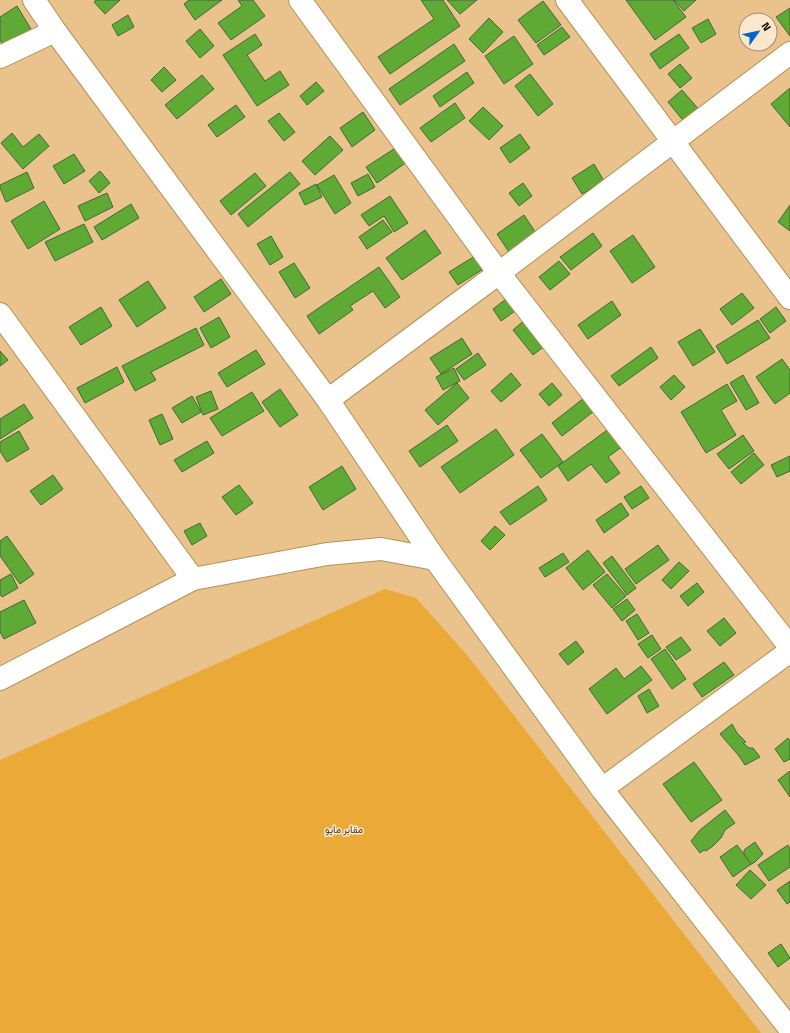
<svg xmlns="http://www.w3.org/2000/svg" width="790" height="1033" viewBox="0 0 790 1033" font-family="'Titillium Web',Vazirmatn,sans-serif">
	<style>
		.green { fill: #eba937 }
		.building { fill: #5fa935; stroke: #466736 }
		.lines { fill: none; stroke-linecap: round; stroke-linejoin: round }
		.minor-casing { stroke: #b5905a; stroke-width: 24 }
		.minor { stroke: #fff; stroke-width: 22 }
		.labels { text-anchor: middle; dominant-baseline: central; stroke-width: 3; stroke-linejoin: round; paint-order: stroke }
		.park-label { font-size: 10px; fill: #493b25; stroke: #fbe7cc }
	</style>
	<rect width="100%" height="100%" fill="#e9c38b"/>
	<polygon class="green" points="385,589 416,598 467,655 761,1033 0,1033 0,760"/>
	<g class="building">
		<polygon points="96,0 120,0 105,14 94,2"/>
		<polygon points="189,0 222,0 195,20 184,4"/>
		<polygon points="238,0 253,0 265,16 231,40 218,23 242,6"/>
		<polygon points="421,0 443,0 460,26 390,74 378,57 434,19"/>
		<polygon points="447,0 477,0 460,14"/>
		<polygon points="626,0 673,0 686,17 655,40"/>
		<polygon points="674,0 696,0 684,11"/>
		<polygon points="543,1 561,25 536,43 518,20"/>
		<polygon points="17,6 34,34 6,51 0,40 0,17"/>
		<polygon points="790,8 790,36 776,17"/>
		<polygon points="128,15 134,27 118,36 112,25"/>
		<polygon points="489,18 503,32 483,53 469,39"/>
		<polygon points="708,19 716,34 701,43 692,28"/>
		<polygon points="562,27 570,37 544,55 537,45"/>
		<polygon points="200,29 214,46 200,58 186,41"/>
		<polygon points="255,34 262,45 247,55 265,81 280,71 289,85 257,106 223,55"/>
		<polygon points="679,34 689,48 660,69 650,54"/>
		<polygon points="514,36 533,64 504,84 485,56"/>
		<polygon points="454,44 465,61 400,105 389,89"/>
		<polygon points="680,64 692,78 680,88 668,74"/>
		<polygon points="164,67 176,80 162,92 151,80"/>
		<polygon points="467,72 474,83 440,107 433,96"/>
		<polygon points="530,74 553,104 538,116 515,86"/>
		<polygon points="202,75 214,89 177,119 165,105"/>
		<polygon points="316,82 324,91 307,105 300,96"/>
		<polygon points="790,88 790,127 771,104"/>
		<polygon points="682,90 701,112 686,124 668,102"/>
		<polygon points="455,103 465,118 431,142 420,128"/>
		<polygon points="236,105 245,117 217,137 208,125"/>
		<polygon points="483,107 503,126 489,140 469,121"/>
		<polygon points="363,112 375,130 352,147 340,128"/>
		<polygon points="279,113 295,132 284,141 268,121"/>
		<polygon points="12,133 23,147 39,134 49,146 23,169 1,143"/>
		<polygon points="520,134 530,148 510,163 500,148"/>
		<polygon points="330,136 343,150 315,175 302,161"/>
		<polygon points="397,147 407,162 377,183 366,167"/>
		<polygon points="74,154 85,171 64,184 53,166"/>
		<polygon points="594,164 604,181 582,194 572,178"/>
		<polygon points="100,171 110,183 99,193 89,181"/>
		<polygon points="27,172 34,188 6,202 0,188 0,185"/>
		<polygon points="290,172 300,184 248,227 238,214"/>
		<polygon points="255,173 266,186 231,215 220,201"/>
		<polygon points="368,174 375,187 358,196 351,183"/>
		<polygon points="334,175 351,203 335,214 317,185"/>
		<polygon points="523,183 532,196 519,206 509,193"/>
		<polygon points="316,184 322,197 305,205 299,193"/>
		<polygon points="107,193 113,207 85,221 78,206"/>
		<polygon points="390,196 408,223 394,232 384,216 369,226 361,215"/>
		<polygon points="44,201 60,229 28,249 11,221"/>
		<polygon points="131,204 139,218 102,240 94,227"/>
		<polygon points="790,205 790,231 778,222"/>
		<polygon points="524,215 540,239 513,258 497,234"/>
		<polygon points="383,220 392,232 367,249 359,237"/>
		<polygon points="84,224 93,242 55,261 45,242"/>
		<polygon points="425,230 441,253 402,280 386,258"/>
		<polygon points="593,233 602,246 571,270 560,257"/>
		<polygon points="633,235 655,267 632,283 610,251"/>
		<polygon points="271,236 283,257 270,265 257,244"/>
		<polygon points="475,256 483,269 458,285 449,272"/>
		<polygon points="559,261 570,274 550,290 539,277"/>
		<polygon points="294,263 310,288 295,298 279,272"/>
		<polygon points="379,267 400,297 385,308 373,291 350,306 353,310 319,334 307,316"/>
		<polygon points="221,279 231,294 204,312 194,297"/>
		<polygon points="148,281 166,308 137,327 119,300"/>
		<polygon points="742,293 754,308 732,325 720,309"/>
		<polygon points="506,299 515,311 501,321 493,309"/>
		<polygon points="612,301 621,315 588,339 578,325"/>
		<polygon points="101,307 112,326 81,345 69,327"/>
		<polygon points="776,307 786,321 770,333 760,319"/>
		<polygon points="219,317 230,337 211,348 200,328"/>
		<polygon points="526,319 546,345 533,355 513,330"/>
		<polygon points="758,320 770,338 727,364 716,346"/>
		<polygon points="196,328 204,345 151,372 156,380 135,391 122,366"/>
		<polygon points="700,329 715,352 693,366 678,342"/>
		<polygon points="462,338 472,354 441,374 430,358"/>
		<polygon points="651,347 658,358 619,386 611,376"/>
		<polygon points="256,350 265,364 227,387 218,373"/>
		<polygon points="0,351 8,360 0,366"/>
		<polygon points="478,353 486,365 464,380 456,369"/>
		<polygon points="782,359 790,370 790,393 775,404 756,377"/>
		<polygon points="117,367 124,382 85,403 77,388"/>
		<polygon points="454,368 460,381 443,390 436,377"/>
		<polygon points="511,373 521,385 501,402 491,391"/>
		<polygon points="674,375 685,387 671,400 660,387"/>
		<polygon points="743,375 759,403 746,410 730,383"/>
		<polygon points="457,383 469,398 438,425 425,410"/>
		<polygon points="552,383 562,395 549,406 539,394"/>
		<polygon points="727,384 737,401 721,410 736,435 706,453 681,412"/>
		<polygon points="280,389 298,415 280,427 262,402"/>
		<polygon points="211,391 218,409 203,415 196,397"/>
		<polygon points="252,392 264,411 222,436 210,418"/>
		<polygon points="192,396 201,412 182,423 172,408"/>
		<polygon points="584,398 594,411 562,436 552,423"/>
		<polygon points="24,404 33,418 0,439 0,419"/>
		<polygon points="162,414 173,439 160,445 149,420"/>
		<polygon points="447,425 458,441 420,467 409,451"/>
		<polygon points="610,428 623,446 608,457 620,473 606,483 591,464 568,481 558,466"/>
		<polygon points="496,429 514,455 460,493 441,467"/>
		<polygon points="19,431 29,449 7,462 0,451 0,442"/>
		<polygon points="542,434 563,462 541,478 520,450"/>
		<polygon points="743,435 754,451 729,469 717,454"/>
		<polygon points="207,441 214,453 182,472 174,460"/>
		<polygon points="754,453 764,465 741,484 731,472"/>
		<polygon points="790,456 790,471 777,477 771,465"/>
		<polygon points="342,466 356,489 323,510 309,487"/>
		<polygon points="53,475 63,489 41,505 30,491"/>
		<polygon points="239,485 253,503 236,515 222,497"/>
		<polygon points="538,486 547,500 510,525 500,512"/>
		<polygon points="641,486 649,498 632,509 624,497"/>
		<polygon points="621,503 629,515 604,533 596,520"/>
		<polygon points="200,523 207,536 192,545 184,531"/>
		<polygon points="495,526 505,535 490,550 481,541"/>
		<polygon points="7,536 34,574 20,584 0,556 0,541"/>
		<polygon points="658,545 669,560 636,584 625,569"/>
		<polygon points="588,550 605,572 583,590 566,568"/>
		<polygon points="563,553 569,562 545,577 539,568"/>
		<polygon points="612,556 636,588 627,595 603,563"/>
		<polygon points="679,562 689,571 671,589 662,580"/>
		<polygon points="11,574 18,588 2,597 0,594 0,580"/>
		<polygon points="607,574 626,596 612,608 593,585"/>
		<polygon points="697,583 704,592 688,606 680,596"/>
		<polygon points="627,599 635,610 622,621 613,609"/>
		<polygon points="24,600 36,623 4,639 0,632 0,612"/>
		<polygon points="637,614 649,633 638,640 626,621"/>
		<polygon points="724,618 736,633 720,646 707,631"/>
		<polygon points="652,635 661,649 648,658 638,644"/>
		<polygon points="681,637 691,650 676,660 666,647"/>
		<polygon points="576,641 584,652 568,665 559,654"/>
		<polygon points="665,649 686,679 672,689 651,659"/>
		<polygon points="724,662 734,675 702,697 693,684"/>
		<polygon points="641,666 652,680 607,714 589,689 616,668 624,679"/>
		<polygon points="649,689 659,706 647,713 638,696"/>
		<polygon points="732,724 737,733 746,742 743,743 749,748 753,748 760,757 745,765 739,756 720,734"/>
		<polygon points="788,738 790,741 790,759 784,762 775,749"/>
		<polygon points="694,762 722,800 691,822 663,784"/>
		<polygon points="790,771 790,797 778,780"/>
		<polygon points="725,810 735,823 725,830 721,838 713,846 706,851 704,850 700,853 691,841 700,830"/>
		<polygon points="755,842 763,854 755,862 750,865 744,855 744,850"/>
		<polygon points="737,845 751,864 733,877 720,857"/>
		<polygon points="788,845 790,849 790,867 769,881 758,865"/>
		<polygon points="750,870 766,885 751,899 736,885"/>
		<polygon points="790,881 790,902 787,904 777,890"/>
		<polygon points="781,944 790,958 778,967 768,953"/>
	</g>
	<g class="lines">
		<defs>
			<g id="minor">
				<polyline points="34,0 55,31 328,400 435,559 602,789 790,1029"/>
				<polyline points="300,0 499,273 790,647"/>
				<polyline points="567,0 790,298"/>
				<polyline points="0,57 55,31"/>
				<polyline points="0,314 193,579"/>
				<polyline points="328,400 499,273 790,53"/>
				<polyline points="0,679 193,579 327,554 381,549 435,559"/>
				<polyline points="602,789 790,651"/>
			</g>
		</defs>
		<use href="#minor" class="minor-casing"/>
		<use href="#minor" class="minor"/>
	</g>
	<g class="labels">
		<g class="park-label">
			<text x="344" y="829">مقابر مايو</text>
		</g>
	</g>
	<g transform="translate(758 32) rotate(57)"><circle r="19" fill="#fbe7cc" stroke="#9f8e7a"/>
	<path d="M0-3L7 15L0 10L-7 15Z" fill="#0065cd"/>
	<text y="-6" font-size="11" font-weight="bold" text-anchor="middle" fill="#160900">N</text>
	</g>
</svg>
